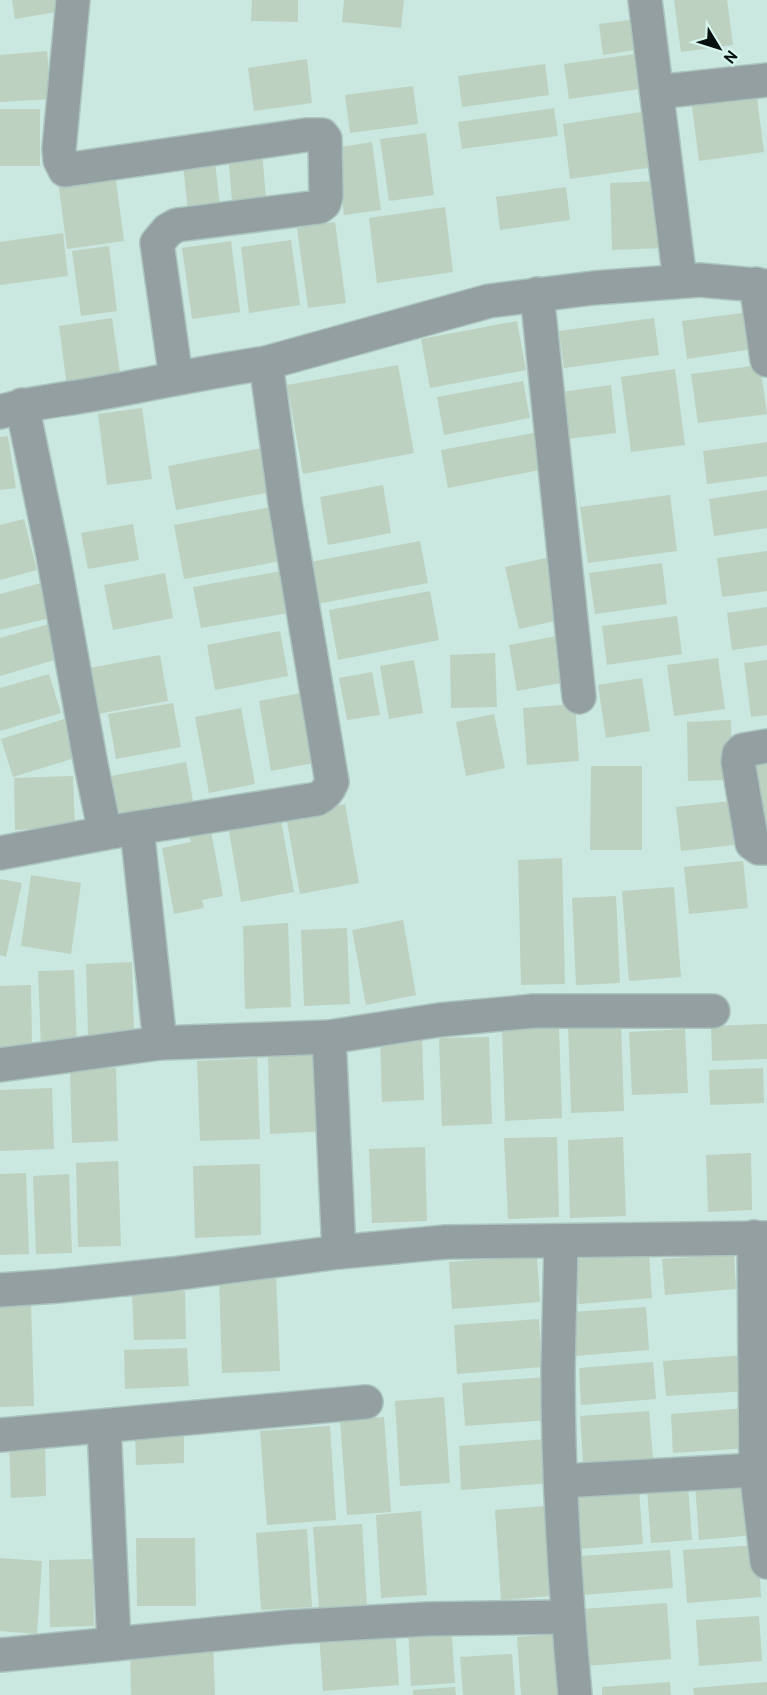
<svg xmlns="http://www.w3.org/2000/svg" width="767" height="1695" viewBox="0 0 767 1695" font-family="Overpass,sans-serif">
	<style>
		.building { fill: #bcd1c0 }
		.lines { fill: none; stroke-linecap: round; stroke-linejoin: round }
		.minor-casing { stroke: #abc4be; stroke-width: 36 }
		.minor { stroke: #939fa1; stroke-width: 33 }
	</style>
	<rect width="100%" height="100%" fill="#cae7e0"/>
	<g class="building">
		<polygon points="12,0 66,0 68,10 15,19"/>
		<polygon points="252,0 298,0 298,22 251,21"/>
		<polygon points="344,0 404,0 401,28 342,22"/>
		<polygon points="674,0 727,0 733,45 681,52"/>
		<polygon points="637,19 642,49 603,55 599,24"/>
		<polygon points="47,51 51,99 0,102 0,55"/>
		<polygon points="642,53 647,88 569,99 564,64"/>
		<polygon points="307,59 312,103 254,111 248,68"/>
		<polygon points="545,64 549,95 462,107 458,76"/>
		<polygon points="413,86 418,124 350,133 345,95"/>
		<polygon points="756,90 764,152 699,161 691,99"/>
		<polygon points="554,108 558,136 462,149 458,122"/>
		<rect x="0" y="109" width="40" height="57"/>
		<polygon points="654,110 661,166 570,179 563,124"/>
		<polygon points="426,133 434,195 389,201 380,139"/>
		<polygon points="372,142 381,210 344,215 335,148"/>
		<polygon points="262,150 266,199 232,202 228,152"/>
		<polygon points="214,154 220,205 188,209 182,158"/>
		<polygon points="115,173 124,241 67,249 58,181"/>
		<polygon points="661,181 664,248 612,250 610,183"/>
		<polygon points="566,187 570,220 500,230 496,197"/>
		<polygon points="445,207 453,272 377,283 369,218"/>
		<polygon points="335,222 346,303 308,308 297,228"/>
		<polygon points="63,233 68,276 0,285 0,242"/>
		<polygon points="291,240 300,305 249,313 241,247"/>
		<polygon points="231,241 240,312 192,319 182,248"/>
		<polygon points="109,246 117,311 81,316 72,251"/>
		<polygon points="749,312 753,349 687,359 682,321"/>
		<polygon points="112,318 121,380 67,387 59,326"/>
		<polygon points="654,318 659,355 564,368 559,331"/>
		<polygon points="517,321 526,370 430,388 421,339"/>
		<polygon points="398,365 414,453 303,474 287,385"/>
		<polygon points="760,365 767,414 698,423 691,374"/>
		<polygon points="675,369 685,445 631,452 621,377"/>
		<polygon points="523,381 530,418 444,435 437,397"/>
		<polygon points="611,385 616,433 567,439 561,392"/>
		<polygon points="142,408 152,479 107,485 98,414"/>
		<polygon points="539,432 545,469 448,488 441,450"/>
		<polygon points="8,436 16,488 0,490 0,437"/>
		<polygon points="767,442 767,476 707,484 703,451"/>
		<polygon points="262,448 271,492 176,510 168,466"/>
		<polygon points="383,485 391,533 328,545 320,497"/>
		<polygon points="767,490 767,528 714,536 709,499"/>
		<polygon points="670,495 677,551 588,563 580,507"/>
		<polygon points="271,507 281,561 184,579 174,525"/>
		<polygon points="24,519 37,570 0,580 0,525"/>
		<polygon points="133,524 139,560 88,569 81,533"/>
		<polygon points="420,541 428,583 317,604 310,562"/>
		<polygon points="767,551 767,591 722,597 717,558"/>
		<polygon points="550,557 564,619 519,629 505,567"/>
		<polygon points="662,563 667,604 595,614 589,573"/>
		<polygon points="287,570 294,612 201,628 193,587"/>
		<polygon points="165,573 173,618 113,630 104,585"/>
		<polygon points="41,583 50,618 0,630 0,594"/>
		<polygon points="430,591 439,640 338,660 329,610"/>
		<polygon points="767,607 767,645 732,650 727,613"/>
		<polygon points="677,616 682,654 607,665 602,626"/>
		<polygon points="49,624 58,659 0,676 0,638"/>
		<polygon points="280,631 288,676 215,690 207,645"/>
		<polygon points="568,634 577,680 517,691 509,645"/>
		<polygon points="495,653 497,707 451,708 450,655"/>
		<polygon points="160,655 168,701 92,715 84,669"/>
		<polygon points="718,658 725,709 674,716 667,665"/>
		<polygon points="414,660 423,713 389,719 380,666"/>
		<polygon points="767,660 767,715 751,717 744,663"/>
		<polygon points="372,672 380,715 347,720 339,678"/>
		<polygon points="49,674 61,713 0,731 0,688"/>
		<polygon points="642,678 650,731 606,738 598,685"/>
		<polygon points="301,693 314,763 271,771 259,701"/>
		<polygon points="173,703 181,747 116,759 108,714"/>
		<polygon points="575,704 579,761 527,765 523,708"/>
		<polygon points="241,708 255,784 209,793 195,717"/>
		<polygon points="494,714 505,768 466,776 456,722"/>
		<polygon points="64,719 75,758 13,777 1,739"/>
		<polygon points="731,720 732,780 688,781 687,722"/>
		<polygon points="767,756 767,838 751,758"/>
		<polygon points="186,762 193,801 114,816 106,777"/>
		<polygon points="591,766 642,766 642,850 590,850"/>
		<polygon points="73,776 75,827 15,830 14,778"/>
		<polygon points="739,800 743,844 681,851 676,807"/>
		<polygon points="345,804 359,883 300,894 286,816"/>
		<polygon points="280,815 294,892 241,902 228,825"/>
		<polygon points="211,831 223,896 202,900 204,908 174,914 162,848 191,842 189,835"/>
		<polygon points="562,858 565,984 521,985 518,860"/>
		<polygon points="743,861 748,908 689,914 684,867"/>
		<polygon points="31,875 81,883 71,954 21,946"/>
		<polygon points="0,879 22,883 6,957 0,955"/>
		<polygon points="674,887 681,977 629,981 622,891"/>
		<polygon points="616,896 620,983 576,985 572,898"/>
		<polygon points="403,920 416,995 366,1005 352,930"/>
		<polygon points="288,923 291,1007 245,1009 243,926"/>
		<polygon points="347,928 350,1004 304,1006 301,930"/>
		<polygon points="132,962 134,1033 88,1035 86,964"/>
		<polygon points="74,970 77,1046 41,1047 38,971"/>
		<polygon points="31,985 32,1047 0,1048 0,986"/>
		<polygon points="621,1022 624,1111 571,1113 568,1024"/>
		<polygon points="767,1024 767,1059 712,1061 711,1026"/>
		<polygon points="559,1028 562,1118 505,1121 502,1030"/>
		<polygon points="685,1029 688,1093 632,1095 629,1032"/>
		<polygon points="489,1037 492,1124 442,1126 439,1038"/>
		<polygon points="422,1038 424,1100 382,1102 380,1040"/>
		<polygon points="325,1054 327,1131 270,1134 268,1056"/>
		<polygon points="257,1058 260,1139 200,1141 197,1061"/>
		<polygon points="116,1068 118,1141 72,1143 70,1070"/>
		<polygon points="763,1068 764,1103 710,1105 709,1070"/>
		<polygon points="52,1088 54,1149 0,1151 0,1090"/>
		<polygon points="557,1137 559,1217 508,1219 504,1138"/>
		<polygon points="623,1137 626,1216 570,1218 568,1140"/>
		<polygon points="425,1147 427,1221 372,1223 369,1149"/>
		<polygon points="751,1153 752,1210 708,1212 706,1155"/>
		<polygon points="118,1161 121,1246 78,1247 76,1163"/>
		<polygon points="260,1164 261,1235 195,1238 193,1166"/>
		<polygon points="26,1173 29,1254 0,1255 0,1174"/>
		<polygon points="69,1174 72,1253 36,1254 33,1176"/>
		<polygon points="649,1253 652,1298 579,1304 575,1259"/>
		<polygon points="734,1254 736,1289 665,1295 662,1259"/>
		<polygon points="537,1256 540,1302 452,1309 449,1262"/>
		<polygon points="276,1275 280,1371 222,1373 219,1277"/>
		<polygon points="185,1291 186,1339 134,1340 132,1293"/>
		<polygon points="31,1302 34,1406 0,1407 0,1303"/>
		<polygon points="646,1307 649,1350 574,1356 571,1312"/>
		<polygon points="539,1319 542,1367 457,1374 454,1325"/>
		<polygon points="187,1348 189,1386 125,1389 124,1350"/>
		<polygon points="745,1355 748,1391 666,1396 663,1361"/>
		<polygon points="653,1362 656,1399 581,1405 579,1368"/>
		<polygon points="546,1377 549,1420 465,1426 462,1383"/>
		<polygon points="444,1397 450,1483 400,1486 395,1401"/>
		<polygon points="746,1408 749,1448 673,1453 671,1414"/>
		<polygon points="649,1411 653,1458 583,1463 580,1416"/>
		<polygon points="384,1417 391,1512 347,1515 340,1420"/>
		<polygon points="330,1426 336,1520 267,1525 260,1431"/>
		<polygon points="184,1430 184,1463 136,1465 135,1432"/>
		<polygon points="547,1439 551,1483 461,1490 459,1446"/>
		<polygon points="45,1440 46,1496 11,1498 9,1441"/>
		<polygon points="752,1479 756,1535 699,1540 695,1483"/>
		<polygon points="688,1486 692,1540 651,1543 647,1489"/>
		<polygon points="639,1490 643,1544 579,1549 575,1495"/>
		<polygon points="545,1506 551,1596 501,1600 495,1510"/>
		<polygon points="421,1511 427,1595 381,1598 376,1515"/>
		<polygon points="362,1524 367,1606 319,1609 313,1527"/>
		<polygon points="307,1529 312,1607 261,1610 256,1533"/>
		<polygon points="136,1538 195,1538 196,1606 137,1606"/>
		<polygon points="758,1545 761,1597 687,1603 683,1550"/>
		<polygon points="670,1550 673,1588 582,1595 580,1556"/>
		<polygon points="0,1558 42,1561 37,1634 0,1631"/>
		<polygon points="93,1559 94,1626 50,1627 49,1560"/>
		<polygon points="667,1603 671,1659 587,1666 583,1609"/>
		<polygon points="759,1616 762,1661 699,1666 696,1620"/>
		<polygon points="451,1623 455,1683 411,1686 408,1626"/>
		<polygon points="395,1628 399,1685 323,1691 319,1634"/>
		<polygon points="556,1634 560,1695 521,1695 517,1637"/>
		<polygon points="213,1644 215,1695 131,1695 130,1647"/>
		<polygon points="512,1654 515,1695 463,1695 460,1657"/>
		<polygon points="670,1682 671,1695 602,1695 602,1687"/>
		<polygon points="767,1682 767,1695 694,1695 693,1688"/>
		<polygon points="455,1687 456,1695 413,1695 413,1690"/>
	</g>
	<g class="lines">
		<defs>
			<g id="minor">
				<polyline points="73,0 59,149 60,160 65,170 306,135 322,135 325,139 326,196 324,203 319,207 177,225 168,230 157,243 176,378"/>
				<polyline points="645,0 680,281"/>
				<polyline points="657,92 767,80"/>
				<polyline points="756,284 767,360"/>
				<polyline points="537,294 579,697"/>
				<polyline points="22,405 53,555 91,765 105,833"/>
				<path d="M0,412c31,-10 63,-12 95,-18 57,-10 114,-23 171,-31l223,-62 104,-13 107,-8 67,6"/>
				<polyline points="767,746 743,750 739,754 738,762 752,843 759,848 767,848"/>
				<path d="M0,853l105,-20 212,-34c8,-4 12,-9 15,-17l-47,-280 -19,-139"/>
				<polyline points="329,1037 339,1252"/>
				<polyline points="160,1043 329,1037 439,1020 534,1011 713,1011"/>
				<polyline points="0,1065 160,1043 137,828"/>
				<path d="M561,1242c-1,42 -2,85 -3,128 0,108 7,217 17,325"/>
				<polyline points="0,1290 57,1286 172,1274 339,1252 446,1242 767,1238"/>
				<polyline points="104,1426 114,1644"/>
				<polyline points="0,1435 366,1402"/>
				<polyline points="767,1470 756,1470 767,1562"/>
				<polyline points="561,1481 756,1470 754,1237"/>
				<polyline points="0,1655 288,1627 427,1619 568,1617"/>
			</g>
		</defs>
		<use href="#minor" class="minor-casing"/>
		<use href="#minor" class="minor"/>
	</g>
	<g transform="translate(719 48) rotate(128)" stroke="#d7f4ed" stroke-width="4.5" paint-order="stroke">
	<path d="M0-4.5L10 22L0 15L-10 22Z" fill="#060f0d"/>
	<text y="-9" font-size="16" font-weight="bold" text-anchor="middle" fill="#060f0d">N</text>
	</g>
</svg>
